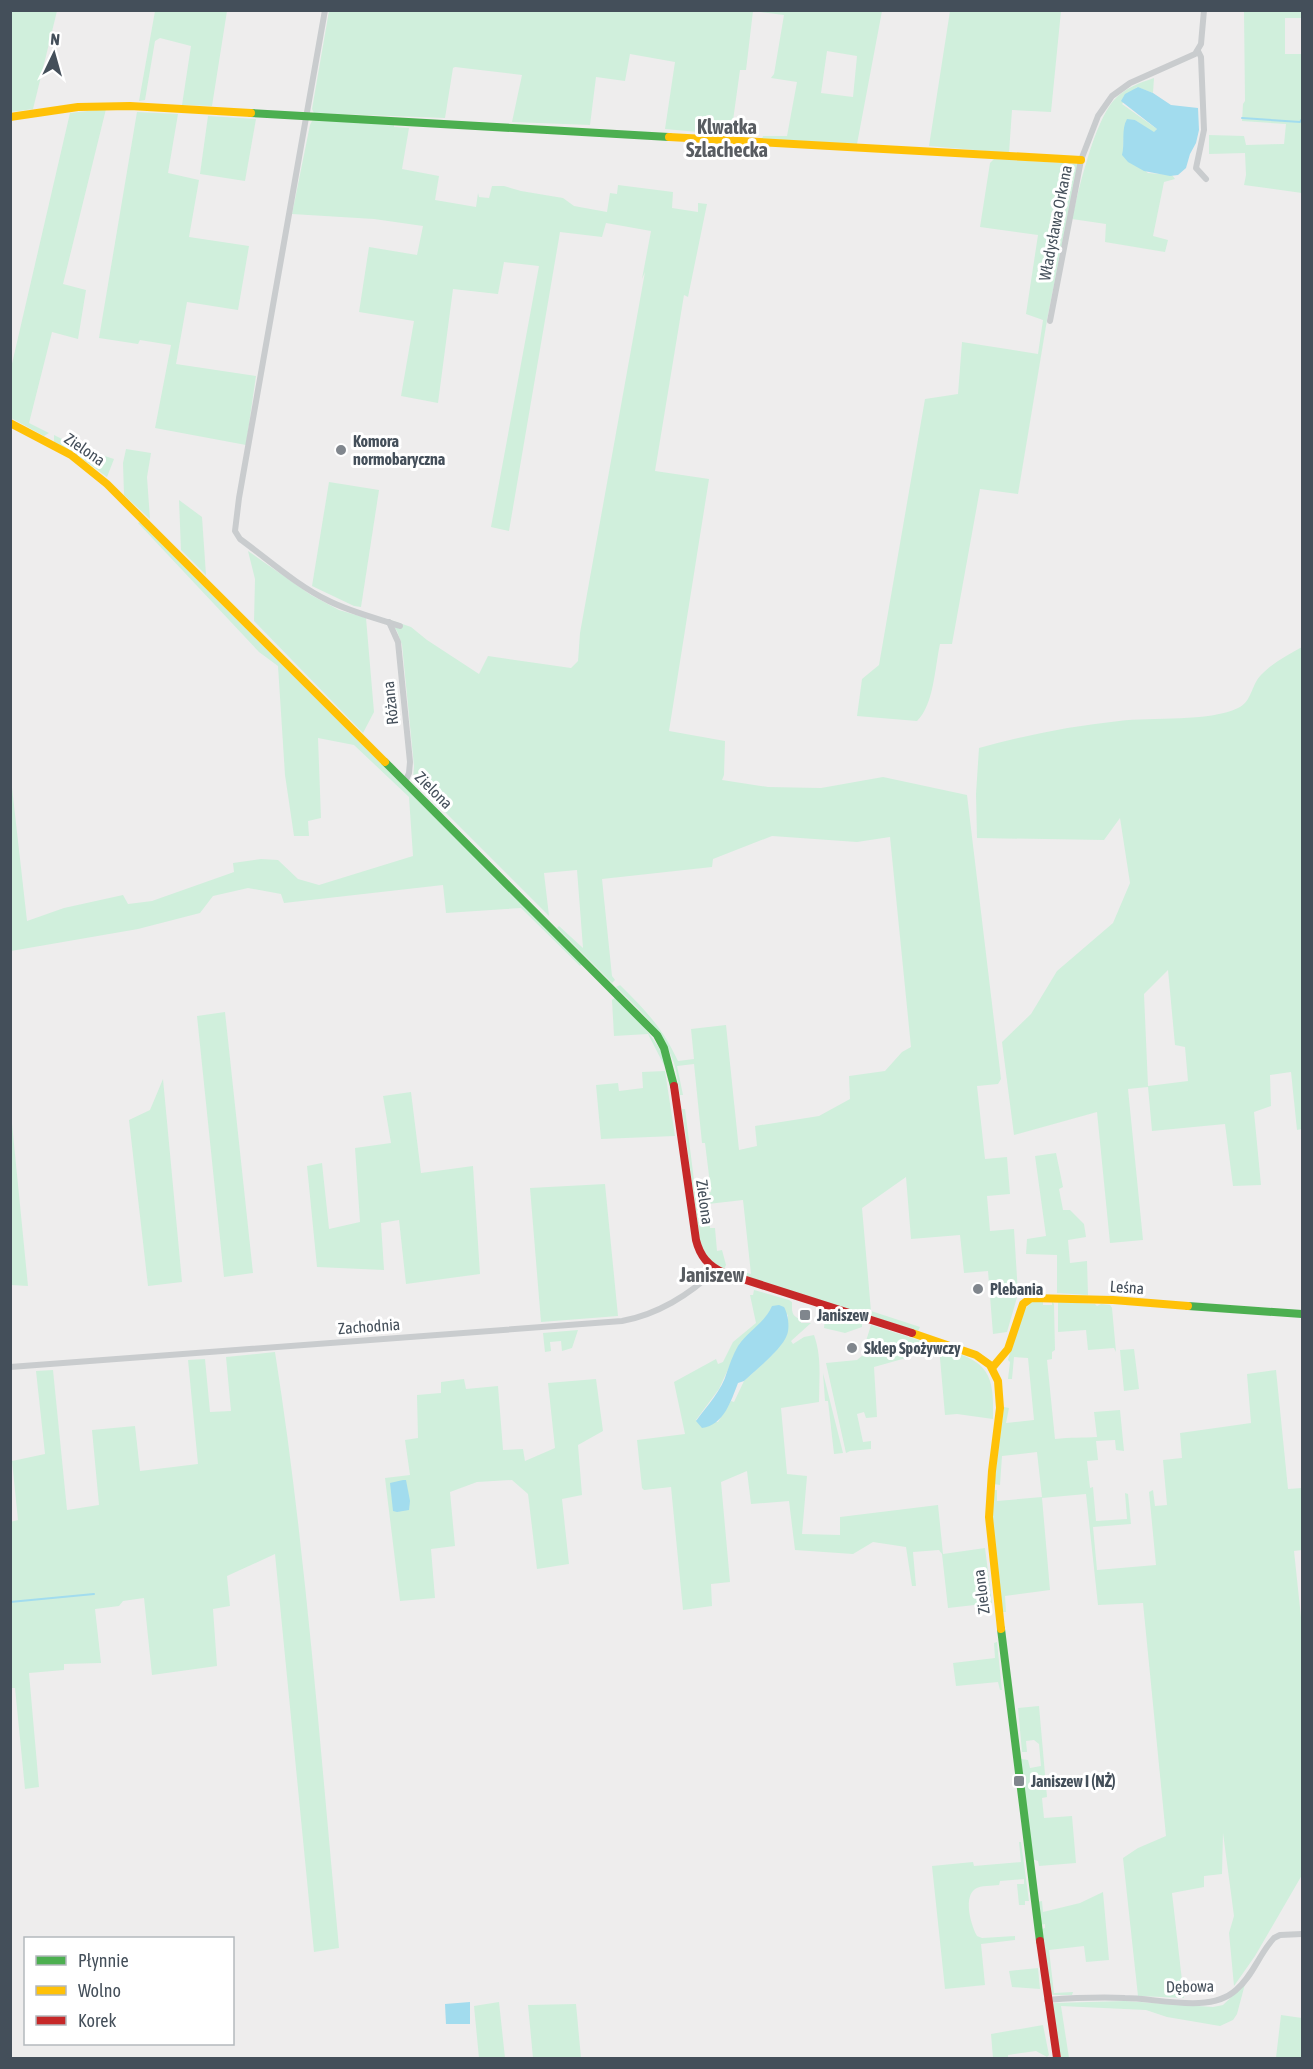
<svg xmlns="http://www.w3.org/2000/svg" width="1313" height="2069" viewBox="0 0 1313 2069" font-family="'Asap Condensed',sans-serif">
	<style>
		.green { fill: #d0efdc; fill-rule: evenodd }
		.water { fill: #a2dcee }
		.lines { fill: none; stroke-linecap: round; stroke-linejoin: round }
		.stream { stroke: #a2dcee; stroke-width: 2 }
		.street { stroke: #c9ccce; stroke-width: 6 }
		.fast { stroke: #4caf50; stroke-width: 8 }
		.slow { stroke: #ffc107; stroke-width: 8 }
		.jam { stroke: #c62828; stroke-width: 8 }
		.poi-dot { fill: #80868d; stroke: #fff; stroke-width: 2 }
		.labels { text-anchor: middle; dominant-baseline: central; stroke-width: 6; stroke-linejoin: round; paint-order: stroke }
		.street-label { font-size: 16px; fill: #444f5a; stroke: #fff }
		.poi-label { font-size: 16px; font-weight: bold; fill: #444f5a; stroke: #fff; text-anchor: start }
		.quarter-label { font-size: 20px; font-weight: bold; fill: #585c61; stroke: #fff }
	</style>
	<rect width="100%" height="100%" fill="#eeeded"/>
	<g class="green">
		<polygon points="10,11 57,11 33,109 11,112"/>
		<polygon points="155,11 227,11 212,106 182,105 191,46 160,38 155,41 145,100 139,101"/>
		<path d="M329,11h553l-25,133 -95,-5 1,-3h24l10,-54 -26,-4 3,-4 10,-59 -31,-4 -7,59h-6l-9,65 -66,-6 10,-67 -45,-8 -5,27 -29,-4 -6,48 -78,-3 10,-47 -67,-8 -2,1 -8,50 -131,-5 -2,-4zM827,51l30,5 -4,41 -32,-4z"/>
		<polygon points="950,11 1061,11 1051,112 1012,110 1009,153 929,146"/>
		<polygon points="1228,11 1302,11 1302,18 1285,18 1285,54 1302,54 1302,193 1244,185 1246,175 1245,153 1209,154 1209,135 1244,136 1246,145 1284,144 1286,124 1242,121 1243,104 1245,101 1244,12"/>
		<path d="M1154,78l-1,15 -16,-6 -15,17 35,25 -3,4 -19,-13 -11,16 -1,16 25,21 24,2 3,4 -11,3 -11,54 15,4 -3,12 -60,-10 1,-18 -34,-5c7,-31 22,-96 42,-119 11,-12 25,-17 40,-22z"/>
		<polygon points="106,109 63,284 86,290 78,339 52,332 29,423 49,433 44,436 11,418 11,368 70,113"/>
		<polygon points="137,112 178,114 168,173 199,180 189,237 249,246 238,310 187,302 176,364 256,376 246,445 155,428 171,345 140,340 138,344 99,338"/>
		<polygon points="208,116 256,119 245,181 200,174"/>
		<path d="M316,120l78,4v3l15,1 -7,41 37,7 -4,24 41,7 2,-14 1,4 10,1 3,-12h12l17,5 42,7 11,8 33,6 3,-19 7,1 1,-9 55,7 -1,16 26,4v-9l9,1 -19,93 -4,-2 -29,176 54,8 -40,252 56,10 -1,34 -2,5 46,7 53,1 62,-11 84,18 34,284 -3,5 -21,2 8,73 22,-2 3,37 -23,2 3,35 24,-2 4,65 -11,38 -14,2 -5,-63 -24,2 -4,-38 -49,4 -5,-62 -44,31 9,103 49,16 -2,4 -186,-58v-4l19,5 -8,-74 -35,4 2,24h5l2,23 5,-1 4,15 -2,4c-15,-6 -18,-13 -24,-27l-18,-133h3l11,87 15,-4 -6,-49h-3l-8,-79 -17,2 6,29h-3c-2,-12 -3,-26 -8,-37 -11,-30 -34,-49 -56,-71l4,-2c26,26 42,42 58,76l16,-2 -3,-30 35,-4 13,125 18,-4 -2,-20 64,-10 31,-17 -1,-23 36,-5 17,-19 9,-5 -21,-210 -33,5 -85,-6 -59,23 -1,8 -110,12 10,97 3,4 -3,3 -55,-55 2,-2 24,22 -6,-78 -33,3 5,43 -136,-136 1,-14 -12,-121 -5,-14 -9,-12 23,8 16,13 52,34 9,-18 83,12 7,-7 2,-28 65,-361 -3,7 9,-48 -45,-8 -4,14 -42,-5 -51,299 -18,-4 48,-261 -35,-4 -6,32 -45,-5 -15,114 -37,-7 13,-75 -55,-9 10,-65 48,8 6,-29 -49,-7 -82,-5 18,-89 2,-4z"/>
		<path d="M994,159l84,5 -31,156 -29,174 -38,-5 -28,155h-12c-5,22 -6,61 -23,77l-60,-5 5,-37 17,-14 46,-266 33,-5 4,-52 76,12 5,-34 -17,-6 12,-79 -58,-8 10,-64z"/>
		<polygon points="54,435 80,448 114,459 107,477 73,452 54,442"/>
		<polygon points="126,449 151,453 147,477 150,519 124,495 123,463"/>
		<polygon points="329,482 379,490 361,607 354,606 312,586"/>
		<polygon points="179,500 202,517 206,575 181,550"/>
		<polygon points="141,522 583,963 580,966 521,908 446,913 443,885 284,903 281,894 248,888 213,896 200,913 138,929 11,951 10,770 27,921 64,908 123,895 128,904 152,901 234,872 233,863 261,859 278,860 298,879 319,885 413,856 409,797 354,745 318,738 321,818 308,821 309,836 294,836 285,775 278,666 259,652 138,523"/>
		<polygon points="248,551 311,595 339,610 366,618 374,712 363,733 254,621 255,579"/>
		<path d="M1302,647v102l-1,1 1,31v348l-5,1 -6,-58 -21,3 1,31 -17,6 7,73 -28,1 -8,-62 -73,7 -4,-44 -20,2 15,151 -33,3 -13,-131 -83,23 -12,-93 29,-28 26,-43 56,-48 17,-40 -10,-65 -16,22 -127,-2 -1,-44 3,-46c46,-13 93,-22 140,-27 33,-4 90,1 119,-13 14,-6 13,-23 23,-33 11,-12 27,-20 41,-28zM1168,970l7,75 10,2 3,34 -40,5 -4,-92z"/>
		<path d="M616,997c20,21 38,39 51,65l-3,3 -16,-31 -34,2 -2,-36z"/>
		<polygon points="225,1012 253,1273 224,1277 197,1016"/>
		<polygon points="665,1071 675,1136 601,1139 596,1085 618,1083 619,1091 643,1088 642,1072"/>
		<polygon points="163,1079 182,1282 148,1286 129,1120 150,1110"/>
		<polygon points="411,1092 421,1173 473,1166 480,1274 406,1284 399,1220 381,1223 384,1270 317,1267 307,1166 322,1163 329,1229 360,1222 355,1148 391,1143 383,1096"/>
		<polygon points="11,1124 12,1124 28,1286 11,1285"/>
		<polygon points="1056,1153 1063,1187 1059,1189 1063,1210 1070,1210 1084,1224 1086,1237 1068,1240 1070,1263 1087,1261 1088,1295 1057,1293 1057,1255 1026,1254 1027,1239 1046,1236 1035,1156"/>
		<polygon points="605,1184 618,1316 541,1322 530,1188"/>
		<path d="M754,1290l35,10 3,2c0,10 -1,13 9,18v3h10l-20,18 2,3 11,-7 10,-2c8,22 5,44 5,67l-38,6 6,66 20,2 -5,58 38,1v-18l98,-12 5,49 42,-6 7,55 -44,5 -6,-54 -3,-4 -26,2 3,34h-4l-6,-39 -33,-5 -20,12 -58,-4 -6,-49 -38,3 -4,-33 -26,11 9,100 -19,2 1,22 -29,4 -12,-123 -27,3 -2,-2 -5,-48 48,-6 -11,-52 42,-23 2,5 5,-2 10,-20 23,-19 -6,-28h3zM773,1306l15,9 -1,20 -14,19 -29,27 -10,21 -3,-1 -13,21 -22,-2 23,-31 21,-46 19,-16z"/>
		<path d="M1033,1301h10v4h9v-4l2,3 1,46 -3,2v7l-5,1 8,79c15,-2 28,-1 42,-2l-3,-25 26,-2 4,41 -8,-1 -1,-10 -19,1 2,19 -11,1 3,27 3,-1 3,34 31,-2 -2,-26 3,1 3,30 -38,3 4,43 59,-5 -7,-73 4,-2 2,16 12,-1 -4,-45 19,-2 -2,-25 71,-10 -4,-49 29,-4 12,119 14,-1v62l-8,1 8,76v248l-47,81 -21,30 -5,-53 5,-17 -11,-83 -1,41 -18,2v11l-32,6 12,105 -46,-2 -15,-138 15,-10 28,-12 -23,-233 -45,2 -12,-111 -44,4 8,92 -45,6 1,16h-5l-9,-85 1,-37h4v11l45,-4 -5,-45 -35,4 -2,29 -6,-1 10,-77 5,1 -3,15 28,-3 -6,-62 -14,-1 -2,22h-4l2,-17 -2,-2c6,-20 8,-46 25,-59z"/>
		<polygon points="1058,1302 1095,1304 1097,1306 1101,1304 1110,1305 1112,1308 1116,1352 1114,1348 1088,1350 1086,1330 1058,1332"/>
		<polygon points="832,1313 862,1322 862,1327 845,1333 824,1328 825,1318"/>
		<polygon points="871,1325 931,1344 931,1351 874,1367 877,1417 866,1418 864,1412 857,1414 863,1442 871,1441 871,1449 850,1451 846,1453 826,1363 857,1360 869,1350 870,1344 866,1341"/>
		<polygon points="578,1330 572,1348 562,1351 561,1341 550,1342 551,1351 545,1352 543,1333"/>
		<path d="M939,1347c47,14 56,23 54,72l-36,-5 -12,1z"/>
		<polygon points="1134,1349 1139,1389 1124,1391 1120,1350"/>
		<path d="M275,1352c31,197 45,397 64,596l-25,4 -39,-398 -48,22 3,30 -17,3 4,57 -65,9 -8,-77 -21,3 -4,5 -24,3 6,54 -37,1v6l-35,3 10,114 -14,2 -10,-101h-4l-1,-166 8,-2 -6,-59 33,-7 -9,-83 17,-1 14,140 32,-5 -7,-75 43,-4 5,45 58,-7 -10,-104 17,-1 5,53 21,-1 -5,-54z"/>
		<polygon points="823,1373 843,1453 834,1454 828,1401 825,1401"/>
		<polygon points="464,1379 466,1389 498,1386 503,1450 523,1449 525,1461 555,1448 548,1383 596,1379 603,1431 578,1445 582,1495 562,1499 569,1564 537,1569 528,1494 512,1480 477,1482 450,1492 455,1546 431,1549 435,1598 400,1601 385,1478 410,1475 405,1440 418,1438 417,1395 441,1393 441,1382"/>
		<polygon points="997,1642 1002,1690 1000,1690 998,1682 956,1686 953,1663 995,1658 994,1643"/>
		<polygon points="1039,1706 1047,1797 1042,1798 1044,1818 1072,1816 1076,1863 1039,1866 1038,1861 1032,1859 1021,1759 1028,1760 1030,1768 1041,1766 1039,1744 1034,1740 1026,1741 1027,1752 1022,1752 1018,1708"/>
		<path d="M1019,1842h2l8,59h-4v4h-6l-2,-21h7v-5l-24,2 -1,4c-7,1 -18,0 -24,4 -12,9 -4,36 2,47l5,2 33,-2v4l-34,4 4,41 -40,4 -13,-123 41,-4 1,4 47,-4z"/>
		<polygon points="1103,1892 1109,1960 1086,1962 1084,1946 1049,1950 1054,1993 1073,1992 1072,1995 1053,1995 1050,1994 1042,1929 1045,1928 1045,1924 1041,1925 1037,1902 1042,1901 1043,1912 1080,1903"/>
		<polygon points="1038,1968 1040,1989 1012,1987 1009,1971"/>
		<polygon points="1245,1984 1237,2014 1233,2020 1220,2026 1167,2017 1146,2010 1061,2006 1069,2058 1061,2058 1051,2005 1054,2003 1125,2001 1213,2007 1223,2005"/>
		<polygon points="499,2002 505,2058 479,2058 474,2006"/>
		<polygon points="576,2004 581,2058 533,2058 528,2005"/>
		<polygon points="1281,2015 1302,2018 1302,2058 1276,2058"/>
		<polygon points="1043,2025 1049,2055 1047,2057 1036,2051 1008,2055 1008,2058 993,2058 991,2034"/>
	</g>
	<g class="water">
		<path d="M1138,87l15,6 18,12 27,3 1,22 -3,13 -6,11 -4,14 -8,7 -8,1 -26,-5 -16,-9 -6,-7c3,-11 -1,-26 5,-36l8,1 19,12 3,-3 -36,-28 4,-7z"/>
		<path d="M779,1305l5,2c4,7 6,20 3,28 -5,14 -31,35 -43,46l-6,2c-7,18 -14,42 -36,45l-6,-7c11,-15 26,-31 31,-49 3,-9 6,-17 11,-26 10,-15 26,-22 34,-40z"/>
		<polygon points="403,1480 406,1480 410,1501 409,1510 397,1512 393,1511 390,1483"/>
		<polygon points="470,2002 470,2024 446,2024 445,2004"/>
	</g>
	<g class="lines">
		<g class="stream">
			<polyline points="1242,118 1300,122 1302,119"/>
			<polyline points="10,1602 94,1594"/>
		</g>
		<g class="street">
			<path d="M325,10l-86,488 -4,33 5,8c29,21 56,46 89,62 22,11 47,17 71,25"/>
			<polyline points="1198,51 1201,57 1204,130 1196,168 1206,179"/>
			<polyline points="1050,321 1081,160 1098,116 1112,96 1130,83 1195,54 1201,44 1204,10"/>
			<polyline points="389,622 398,642 410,762 409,773 405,782"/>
			<path d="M10,1367l612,-46c34,-6 68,-26 93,-51"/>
			<path d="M1047,2000c26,-2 52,-3 78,-2 32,0 85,16 111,-8 17,-14 23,-36 38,-52l6,-3 22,-1"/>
		</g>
		<g class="fast">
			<polyline points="251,113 669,137"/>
			<polyline points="385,762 657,1035 664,1048 674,1086"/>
			<polyline points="1188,1306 1302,1314"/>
			<polyline points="1001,1629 1040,1941"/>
		</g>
		<g class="slow">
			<polyline points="10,117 78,107 130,106 251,113"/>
			<polyline points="669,137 1081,160"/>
			<polyline points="10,423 71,455 107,484 385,762"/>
			<polyline points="912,1333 976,1355 990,1365 998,1381 1000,1408 992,1471 989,1517 1001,1629"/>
			<polyline points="992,1368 1008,1349 1023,1304 1031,1298 1113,1300 1188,1306"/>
		</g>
		<g class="jam">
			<path d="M674,1086l22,154c4,16 12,26 28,33l188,60"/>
			<polyline points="1040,1941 1057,2058"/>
		</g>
	</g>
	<g class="poi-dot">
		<circle cx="341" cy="450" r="6"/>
		<circle cx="978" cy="1289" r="6"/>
		<rect x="799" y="1309" width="12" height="12" rx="3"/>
		<circle cx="852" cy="1348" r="6"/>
		<rect x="1013" y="1775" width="12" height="12" rx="3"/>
	</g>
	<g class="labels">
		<g class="street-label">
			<text transform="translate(1055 223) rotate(-79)">Władysława Orkana</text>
			<text transform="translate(85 449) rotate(34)">Zielona</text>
			<text transform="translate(390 703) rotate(-96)">Różana</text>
			<text transform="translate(434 790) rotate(45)">Zielona</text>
			<text transform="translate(705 1202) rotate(82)">Zielona</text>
			<text transform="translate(1127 1287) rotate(4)">Leśna</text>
			<text transform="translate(369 1326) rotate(-4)">Zachodnia</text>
			<text transform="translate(981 1592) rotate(-97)">Zielona</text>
			<text transform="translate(1190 1986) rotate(-1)">Dębowa</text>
		</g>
		<g class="poi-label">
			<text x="353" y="441">Komora<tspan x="353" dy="18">normobaryczna</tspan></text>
			<text x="990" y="1289">Plebania</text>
			<text x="817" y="1315">Janiszew</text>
			<text x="864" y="1348">Sklep Spożywczy</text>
			<text x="1031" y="1781">Janiszew I (NŻ)</text>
		</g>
		<g class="quarter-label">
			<text x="727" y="126">Klwatka<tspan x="727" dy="23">Szlachecka</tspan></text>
			<text x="712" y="1274">Janiszew</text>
		</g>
	</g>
	<rect width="1313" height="2069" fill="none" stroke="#444f5a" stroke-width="24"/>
	<rect x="24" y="1937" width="210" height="108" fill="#ffffff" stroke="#b4b9bd" stroke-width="1.5"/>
	<rect x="36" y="1956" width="30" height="9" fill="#4caf50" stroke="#b4b9bd" stroke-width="1.5"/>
	<text x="78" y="1967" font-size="18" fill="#444f5a">Płynnie</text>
	<rect x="36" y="1986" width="30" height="9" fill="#ffc107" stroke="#b4b9bd" stroke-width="1.5"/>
	<text x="78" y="1997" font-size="18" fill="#444f5a">Wolno</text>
	<rect x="36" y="2016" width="30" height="9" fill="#c62828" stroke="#b4b9bd" stroke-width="1.5"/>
	<text x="78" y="2027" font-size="18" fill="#444f5a">Korek</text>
	<g transform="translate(54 54) rotate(5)" stroke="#ffffff" stroke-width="4.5" paint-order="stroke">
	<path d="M0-4.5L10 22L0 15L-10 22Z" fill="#444f5a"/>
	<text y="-9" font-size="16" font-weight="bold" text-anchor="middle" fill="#444f5a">N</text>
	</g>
</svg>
